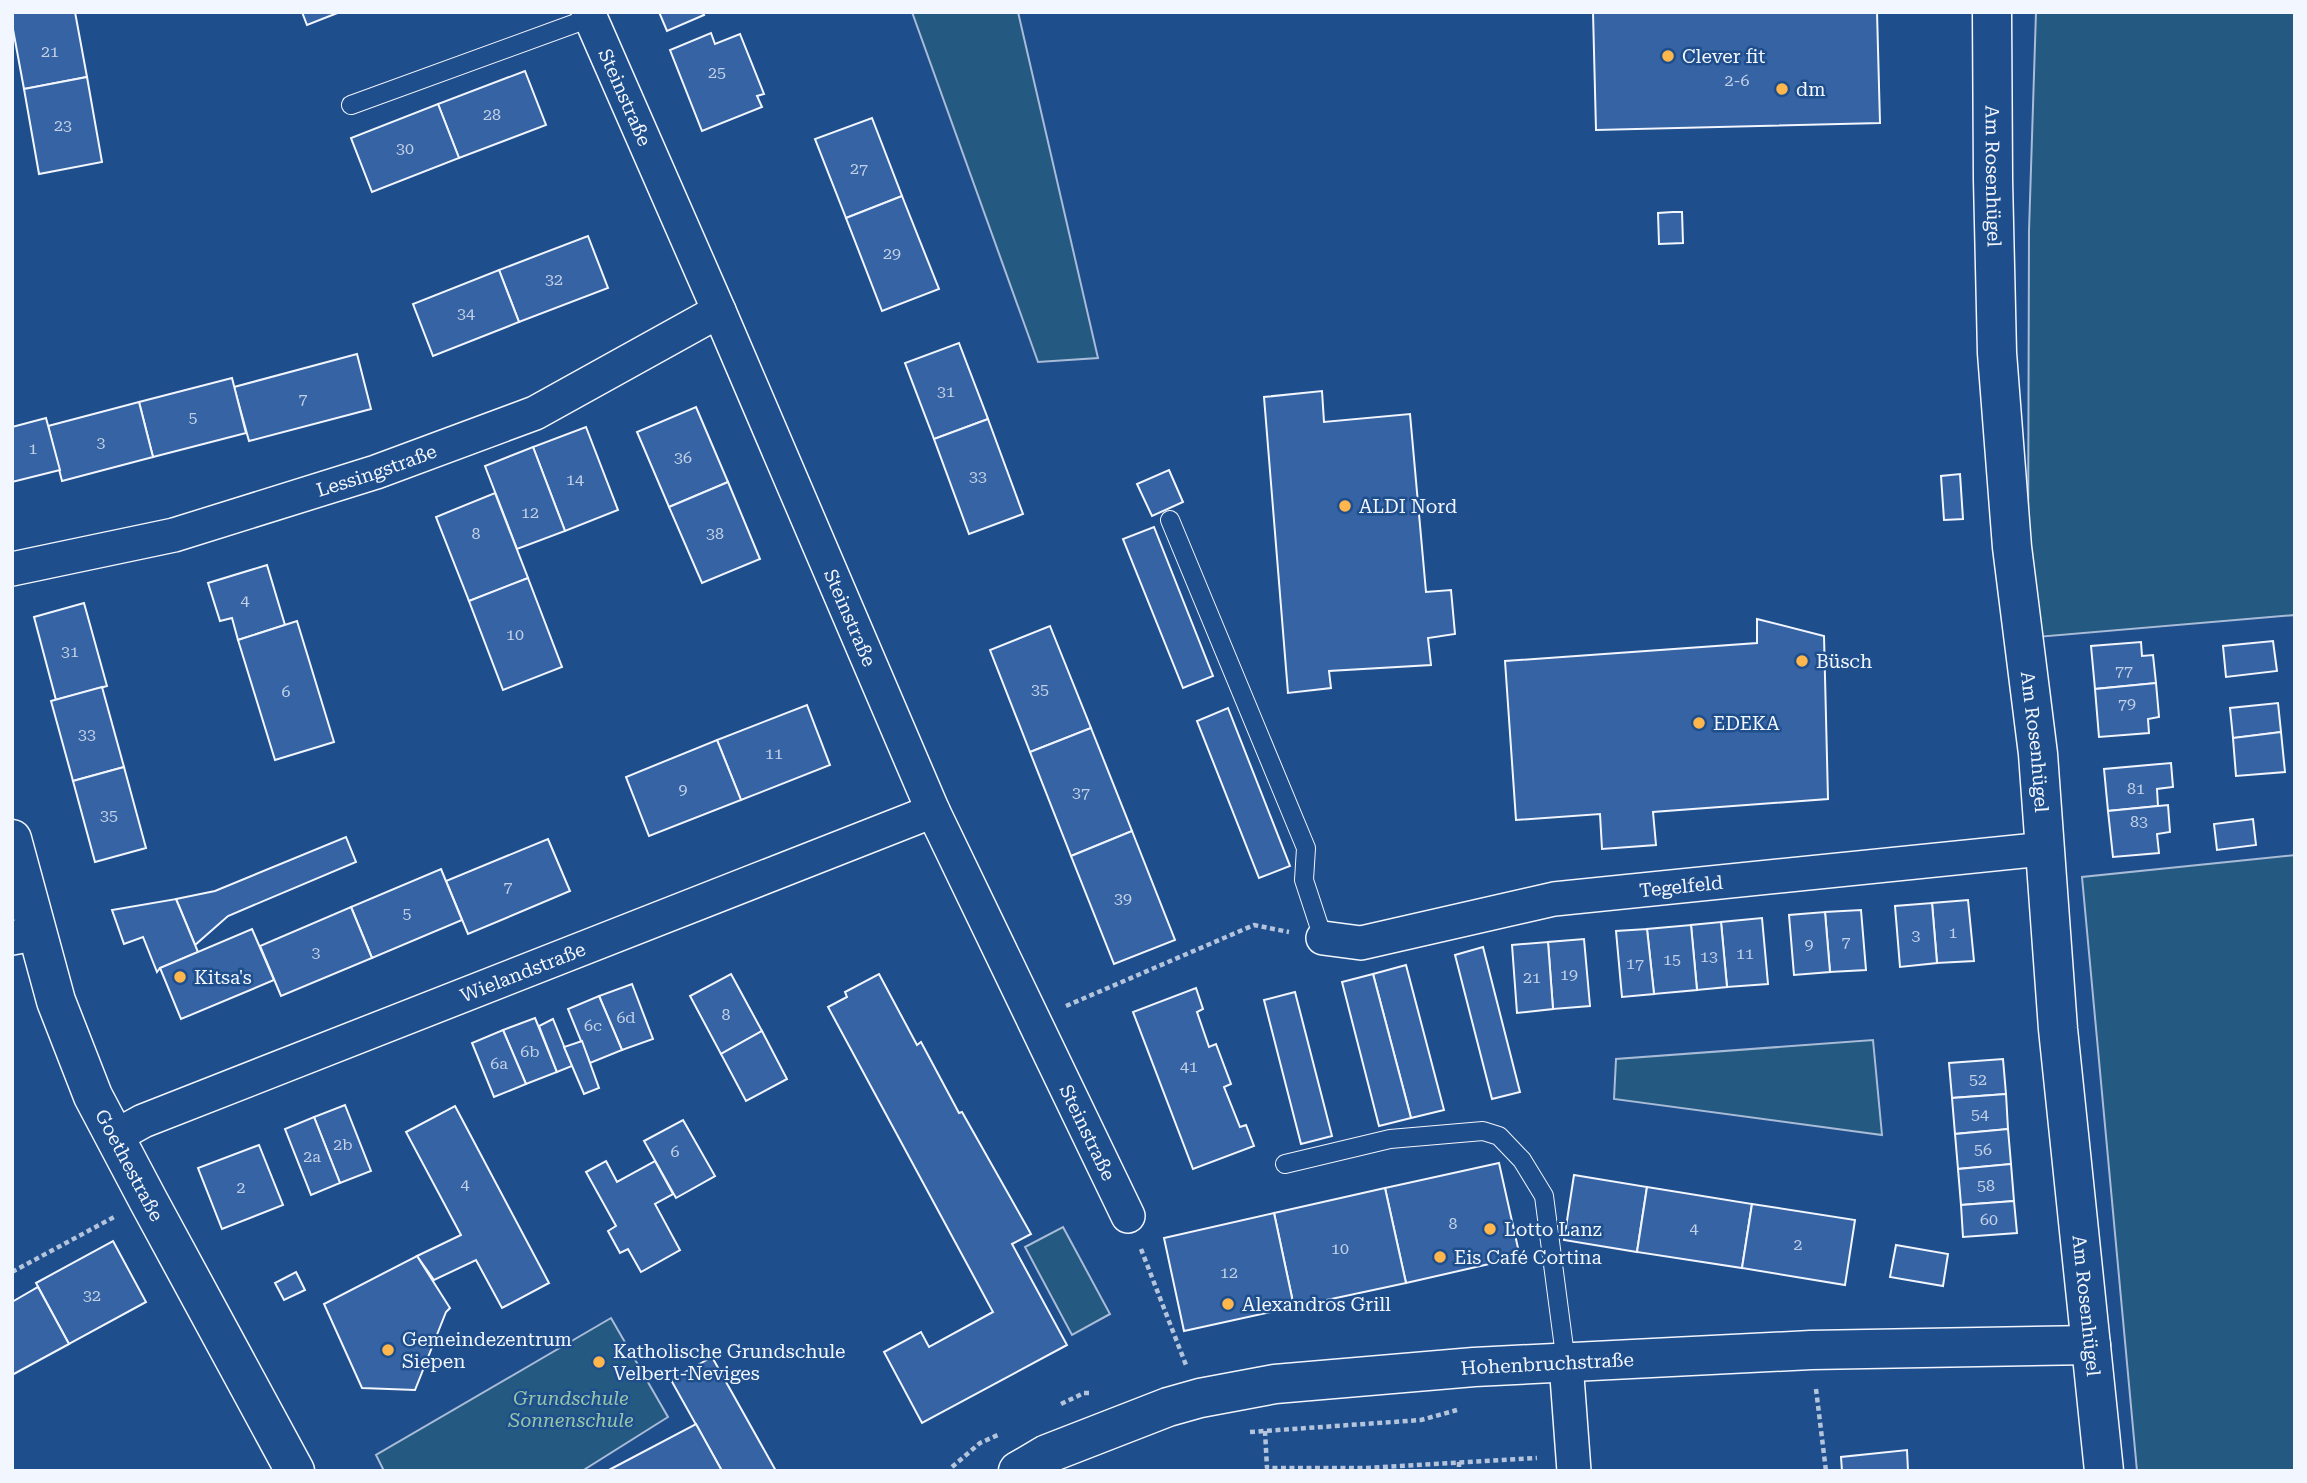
<svg xmlns="http://www.w3.org/2000/svg" width="2307" height="1483" viewBox="0 0 2307 1483" font-family="'Roboto Serif',serif">
	<style>
		.green { fill: #245a82; stroke: #a8bbd7; stroke-width: 2 }
		.building { fill: #3563a3; stroke: #f2f6ff; stroke-width: 2 }
		.lines { fill: none; stroke-linecap: round; stroke-linejoin: round }
		.service-casing { stroke: #f2f6ff; stroke-width: 20 }
		.minor-casing { stroke: #f2f6ff; stroke-width: 36 }
		.tertiary-casing { stroke: #f2f6ff; stroke-width: 41 }
		.path { stroke: #b3c4dc; stroke-width: 4.5; stroke-dasharray: 5 3.5; stroke-linecap: butt }
		.service { stroke: #1f4e8c; stroke-width: 18 }
		.minor { stroke: #1f4e8c; stroke-width: 33 }
		.tertiary { stroke: #1f4e8c; stroke-width: 38 }
		.poi-dot { fill: #ffb74d; stroke: #1f4e8c; stroke-width: 2.5 }
		.labels { text-anchor: middle; dominant-baseline: central; stroke-width: 5; stroke-linejoin: round; paint-order: stroke }
		.number-label { font-size: 16px; fill: #c3d1e8 }
		.poi-label { font-size: 19px; fill: #f2f6ff; stroke: #1f4e8c; text-anchor: start }
		.street-label { font-size: 19px; fill: #f2f6ff; stroke: #1f4e8c }
		.park-label { font-size: 19px; font-style: italic; fill: #97c8a6; stroke: #1f4e8c }
	</style>
	<rect width="100%" height="100%" fill="#1f4e8c"/>
	<g class="green">
		<polygon points="912,12 1018,12 1098,358 1038,362"/>
		<polygon points="2036,12 2295,12 2295,615 2037,637 2028,567 2029,231"/>
		<polygon points="2295,855 2295,1471 2137,1471 2082,877"/>
		<polygon points="1873,1040 1882,1135 1614,1099 1616,1059"/>
		<polygon points="1063,1227 1110,1314 1072,1335 1025,1247"/>
		<polygon points="611,1318 668,1417 582,1471 384,1471 376,1455"/>
	</g>
	<g class="building">
		<polygon points="12,12 75,12 87,77 24,89 12,24"/>
		<polygon points="302,12 340,12 307,25"/>
		<polygon points="659,12 702,12 704,15 667,31"/>
		<polygon points="1593,12 1877,12 1880,123 1596,130"/>
		<polygon points="711,33 715,44 740,34 764,94 757,96 762,107 702,131 670,50"/>
		<polygon points="525,71 546,125 459,158 438,104"/>
		<polygon points="87,77 102,162 39,174 24,89"/>
		<polygon points="438,104 459,158 372,192 351,138"/>
		<polygon points="872,118 902,196 846,218 815,139"/>
		<polygon points="902,196 939,289 882,311 846,218"/>
		<polygon points="1673,212 1682,212 1683,243 1659,244 1658,213"/>
		<polygon points="588,236 608,288 519,322 499,270"/>
		<polygon points="499,270 519,322 433,356 413,304"/>
		<polygon points="959,343 988,419 934,439 905,363"/>
		<polygon points="357,354 371,409 249,441 234,387"/>
		<polygon points="232,378 246,433 153,457 139,402"/>
		<polygon points="1322,391 1324,422 1410,414 1426,592 1451,590 1455,634 1428,638 1431,665 1329,671 1331,688 1288,693 1264,397"/>
		<polygon points="139,402 153,457 62,481 48,426"/>
		<polygon points="696,407 728,482 669,507 637,432"/>
		<polygon points="46,418 60,470 12,482 12,427"/>
		<polygon points="988,419 1023,514 969,534 934,439"/>
		<polygon points="586,427 618,510 565,531 533,447"/>
		<polygon points="533,447 565,531 517,549 485,466"/>
		<polygon points="1169,470 1183,502 1152,516 1137,484"/>
		<polygon points="1960,474 1963,519 1944,520 1941,476"/>
		<polygon points="728,482 760,559 702,583 669,507"/>
		<polygon points="495,493 528,578 469,601 436,517"/>
		<polygon points="1154,527 1213,676 1183,688 1123,539"/>
		<polygon points="267,565 285,625 238,640 232,618 220,621 208,583"/>
		<polygon points="528,578 562,667 503,690 469,601"/>
		<polygon points="84,603 107,686 56,700 34,617"/>
		<polygon points="1757,619 1824,636 1828,799 1653,812 1656,845 1602,849 1600,814 1516,820 1505,661 1757,643"/>
		<polygon points="297,621 334,742 275,760 238,640"/>
		<polygon points="1050,626 1091,728 1030,752 990,650"/>
		<polygon points="2273,641 2277,671 2226,677 2223,646"/>
		<polygon points="2141,642 2142,656 2153,655 2156,683 2095,689 2091,646"/>
		<polygon points="2156,683 2159,717 2148,719 2149,733 2099,737 2095,689"/>
		<polygon points="102,687 124,767 73,781 51,701"/>
		<polygon points="2278,703 2281,732 2233,738 2230,708"/>
		<polygon points="807,705 830,765 741,800 717,740"/>
		<polygon points="1228,708 1290,866 1259,878 1197,721"/>
		<polygon points="1091,728 1132,831 1071,856 1030,752"/>
		<polygon points="2281,732 2285,772 2236,776 2233,738"/>
		<polygon points="717,740 741,800 649,836 626,777"/>
		<polygon points="2171,763 2173,787 2157,789 2158,806 2108,811 2104,769"/>
		<polygon points="124,767 146,848 95,862 73,781"/>
		<polygon points="2168,805 2170,832 2157,834 2159,853 2113,857 2108,811"/>
		<polygon points="2253,819 2256,845 2217,850 2214,824"/>
		<polygon points="1132,831 1175,940 1114,964 1071,856"/>
		<polygon points="346,837 356,862 228,916 195,945 176,899 215,891"/>
		<polygon points="548,839 570,891 468,934 446,881"/>
		<polygon points="441,869 462,920 372,958 351,907"/>
		<polygon points="176,899 198,952 160,968 157,972 143,937 124,944 112,910"/>
		<polygon points="1968,900 1974,961 1937,963 1932,903"/>
		<polygon points="1932,903 1937,963 1900,967 1895,906"/>
		<polygon points="351,907 372,958 281,996 260,946"/>
		<polygon points="1861,910 1866,970 1830,972 1825,912"/>
		<polygon points="1825,912 1830,972 1794,975 1789,915"/>
		<polygon points="1762,918 1768,984 1727,987 1721,922"/>
		<polygon points="1721,922 1727,987 1697,990 1691,925"/>
		<polygon points="1691,925 1697,990 1654,994 1647,929"/>
		<polygon points="252,929 274,980 181,1019 160,968"/>
		<polygon points="1647,929 1654,994 1622,997 1616,931"/>
		<polygon points="1584,939 1590,1006 1553,1009 1548,942"/>
		<polygon points="1548,942 1553,1009 1517,1013 1512,945"/>
		<polygon points="1483,947 1520,1092 1492,1099 1455,955"/>
		<polygon points="1406,965 1444,1110 1411,1118 1373,974"/>
		<polygon points="731,974 762,1031 721,1054 690,996"/>
		<polygon points="879,974 917,1045 921,1042 959,1113 962,1112 1031,1234 1012,1244 1067,1345 922,1423 884,1352 921,1332 929,1347 993,1312 828,1007 847,997 845,992"/>
		<polygon points="1373,974 1411,1118 1379,1126 1342,982"/>
		<polygon points="632,984 653,1039 622,1050 599,996"/>
		<polygon points="1196,988 1203,1009 1197,1012 1209,1047 1216,1044 1231,1084 1224,1087 1240,1127 1246,1125 1254,1146 1193,1169 1133,1012"/>
		<polygon points="1295,992 1332,1136 1301,1144 1264,1000"/>
		<polygon points="599,996 622,1050 590,1063 568,1009"/>
		<polygon points="535,1018 557,1072 526,1084 503,1030"/>
		<polygon points="553,1019 572,1066 557,1072 539,1026"/>
		<polygon points="503,1030 526,1084 494,1097 472,1043"/>
		<polygon points="762,1031 787,1079 746,1101 721,1054"/>
		<polygon points="582,1041 599,1088 584,1094 564,1047"/>
		<polygon points="2003,1059 2006,1094 1952,1098 1949,1063"/>
		<polygon points="2006,1094 2008,1129 1955,1134 1952,1098"/>
		<polygon points="345,1105 371,1171 340,1183 314,1117"/>
		<polygon points="455,1106 549,1283 502,1308 476,1260 434,1280 417,1256 461,1235 406,1132"/>
		<polygon points="314,1117 340,1183 311,1195 285,1129"/>
		<polygon points="683,1120 715,1176 676,1198 644,1141"/>
		<polygon points="2008,1129 2011,1164 1958,1169 1955,1134"/>
		<polygon points="259,1145 283,1205 222,1229 198,1168"/>
		<polygon points="606,1161 617,1182 655,1161 673,1194 655,1204 680,1250 641,1272 628,1249 620,1253 608,1231 616,1226 586,1172"/>
		<polygon points="1499,1163 1520,1257 1406,1283 1385,1188"/>
		<polygon points="2011,1164 2014,1201 1961,1205 1958,1169"/>
		<polygon points="1574,1175 1647,1187 1637,1252 1564,1240"/>
		<polygon points="1647,1187 1752,1204 1742,1268 1637,1252"/>
		<polygon points="1385,1188 1406,1283 1294,1307 1274,1213"/>
		<polygon points="2014,1201 2017,1233 1963,1237 1961,1205"/>
		<polygon points="1752,1204 1855,1220 1845,1285 1742,1268"/>
		<polygon points="1274,1213 1294,1307 1184,1331 1164,1238"/>
		<polygon points="113,1241 146,1302 69,1344 36,1283"/>
		<polygon points="1896,1245 1948,1254 1943,1286 1890,1277"/>
		<polygon points="417,1256 450,1308 446,1312 415,1390 362,1388 324,1304"/>
		<polygon points="296,1272 305,1290 284,1300 275,1283"/>
		<polygon points="38,1287 69,1344 12,1375 12,1302"/>
		<polygon points="712,1357 776,1471 722,1471 671,1380"/>
		<polygon points="696,1424 722,1471 607,1471"/>
		<polygon points="1907,1450 1908,1471 1842,1471 1841,1457"/>
	</g>
	<g class="lines">
		<defs>
			<g id="service">
				<polyline points="351,105 590,18"/>
				<polyline points="1170,520 1306,848 1304,880 1323,938"/>
				<polyline points="1285,1164 1390,1139 1483,1131 1499,1136 1522,1160 1544,1196 1566,1363"/>
			</g>
			<g id="minor">
				<path id="s1" d="M588,12l131,299 214,500 195,405"/>
				<path id="s2" d="M12,569l162,-34 202,-63 159,-59 184,-102"/>
				<polyline points="12,938 39,933"/>
				<path id="s3" d="M1323,938l38,5 193,-44 490,-50"/>
				<path id="s4" d="M114,1137l29,-16 790,-310"/>
				<polyline points="1566,1363 1574,1471"/>
			</g>
			<g id="tertiary">
				<path id="s5" d="M1992,12l1,168 4,173 15,194 26,207 20,275 46,442"/>
				<path id="s6" d="M12,839l44,162 37,95 55,104 147,271"/>
				<path id="s7" d="M1018,1471l29,-17 121,-47 32,-9 75,-14 199,-17 337,-17 280,-5"/>
			</g>
		</defs>
		<use href="#service" class="service-casing"/>
		<use href="#minor" class="minor-casing"/>
		<use href="#tertiary" class="tertiary-casing"/>
		<g class="path">
			<polyline points="1066,1006 1254,925 1289,932"/>
			<polyline points="1141,1249 1186,1365"/>
			<polyline points="12,1272 116,1216"/>
			<polyline points="1816,1389 1826,1471"/>
			<polyline points="1061,1404 1084,1393 1092,1393"/>
			<polyline points="1265,1431 1267,1468 1366,1468 1537,1458"/>
			<polyline points="1250,1432 1421,1420 1457,1410"/>
			<polyline points="1459,1462 1459,1471"/>
			<polyline points="952,1467 980,1443 1000,1434"/>
		</g>
		<use href="#service" class="service"/>
		<use href="#minor" class="minor"/>
		<use href="#tertiary" class="tertiary"/>
	</g>
	<g class="poi-dot">
		<circle cx="1668" cy="56" r="7"/>
		<circle cx="1782" cy="89" r="7"/>
		<circle cx="1345" cy="506" r="7"/>
		<circle cx="1802" cy="661" r="7"/>
		<circle cx="1699" cy="723" r="7"/>
		<circle cx="180" cy="977" r="7"/>
		<circle cx="1490" cy="1229" r="7"/>
		<circle cx="1440" cy="1257" r="7"/>
		<circle cx="1228" cy="1304" r="7"/>
		<circle cx="388" cy="1350" r="7"/>
		<circle cx="599" cy="1362" r="7"/>
	</g>
	<g class="labels">
		<g class="number-label">
			<text x="50" y="51">21</text>
			<text x="717" y="72">25</text>
			<text x="1737" y="80">2-6</text>
			<text x="492" y="114">28</text>
			<text x="63" y="125">23</text>
			<text x="405" y="148">30</text>
			<text x="859" y="168">27</text>
			<text x="892" y="253">29</text>
			<text x="554" y="279">32</text>
			<text x="466" y="313">34</text>
			<text x="946" y="391">31</text>
			<text x="303" y="398">7</text>
			<text x="193" y="417">5</text>
			<text x="101" y="442">3</text>
			<text x="33" y="448">1</text>
			<text x="683" y="457">36</text>
			<text x="978" y="476">33</text>
			<text x="575" y="479">14</text>
			<text x="530" y="512">12</text>
			<text x="476" y="533">8</text>
			<text x="715" y="533">38</text>
			<text x="245" y="600">4</text>
			<text x="515" y="634">10</text>
			<text x="70" y="651">31</text>
			<text x="2124" y="670">77</text>
			<text x="1040" y="689">35</text>
			<text x="286" y="691">6</text>
			<text x="2127" y="703">79</text>
			<text x="87" y="734">33</text>
			<text x="774" y="753">11</text>
			<text x="2136" y="788">81</text>
			<text x="683" y="789">9</text>
			<text x="1081" y="792">37</text>
			<text x="109" y="815">35</text>
			<text x="2139" y="821">83</text>
			<text x="508" y="886">7</text>
			<text x="1123" y="898">39</text>
			<text x="407" y="913">5</text>
			<text x="1953" y="932">1</text>
			<text x="1916" y="935">3</text>
			<text x="1846" y="941">7</text>
			<text x="1809" y="944">9</text>
			<text x="316" y="952">3</text>
			<text x="1745" y="953">11</text>
			<text x="1709" y="956">13</text>
			<text x="1672" y="959">15</text>
			<text x="1635" y="963">17</text>
			<text x="1569" y="974">19</text>
			<text x="1532" y="977">21</text>
			<text x="726" y="1014">8</text>
			<text x="626" y="1017">6d</text>
			<text x="593" y="1025">6c</text>
			<text x="530" y="1051">6b</text>
			<text x="499" y="1063">6a</text>
			<text x="1189" y="1066">41</text>
			<text x="1978" y="1079">52</text>
			<text x="1980" y="1114">54</text>
			<text x="343" y="1144">2b</text>
			<text x="1983" y="1149">56</text>
			<text x="675" y="1151">6</text>
			<text x="312" y="1156">2a</text>
			<text x="465" y="1184">4</text>
			<text x="1986" y="1185">58</text>
			<text x="241" y="1187">2</text>
			<text x="1989" y="1219">60</text>
			<text x="1453" y="1223">8</text>
			<text x="1694" y="1228">4</text>
			<text x="1798" y="1244">2</text>
			<text x="1340" y="1248">10</text>
			<text x="1229" y="1272">12</text>
			<text x="92" y="1295">32</text>
		</g>
		<g class="poi-label">
			<text x="1682" y="56">Clever fit</text>
			<text x="1796" y="89">dm</text>
			<text x="1359" y="506">ALDI Nord</text>
			<text x="1816" y="661">Büsch</text>
			<text x="1713" y="723">EDEKA</text>
			<text x="194" y="977">Kitsa's</text>
			<text x="1504" y="1229">Lotto Lanz</text>
			<text x="1454" y="1257">Eis Café Cortina</text>
			<text x="1242" y="1304">Alexandros Grill</text>
			<text x="402" y="1339">Gemeindezentrum<tspan x="402" dy="22">Siepen</tspan></text>
			<text x="613" y="1351">Katholische Grundschule<tspan x="613" dy="22">Velbert-Neviges</tspan></text>
		</g>
		<g class="street-label">
			<text stroke="none"><textPath href="#s1" startOffset="93">Steinstraße</textPath></text>
			<text stroke="none"><textPath href="#s5" startOffset="164">Am Rosenhügel</textPath></text>
			<text stroke="none"><textPath href="#s2" startOffset="378">Lessingstraße</textPath></text>
			<text stroke="none"><textPath href="#s1" startOffset="660">Steinstraße</textPath></text>
			<text stroke="none"><textPath href="#s5" startOffset="732">Am Rosenhügel</textPath></text>
			<text stroke="none"><textPath href="#s3" startOffset="364">Tegelfeld</textPath></text>
			<text stroke="none"><textPath href="#s4" startOffset="441">Wielandstraße</textPath></text>
			<text stroke="none"><textPath href="#s1" startOffset="1227">Steinstraße</textPath></text>
			<text stroke="none"><textPath href="#s6" startOffset="348">Goethestraße</textPath></text>
			<text stroke="none"><textPath href="#s5" startOffset="1298">Am Rosenhügel</textPath></text>
			<text stroke="none"><textPath href="#s7" startOffset="546">Hohenbruchstraße</textPath></text>
		</g>
		<g class="park-label">
			<text x="571" y="1398">Grundschule<tspan x="571" dy="22">Sonnenschule</tspan></text>
		</g>
	</g>
	<rect width="2307" height="1483" fill="none" stroke="#f2f6ff" stroke-width="28"/>
</svg>
